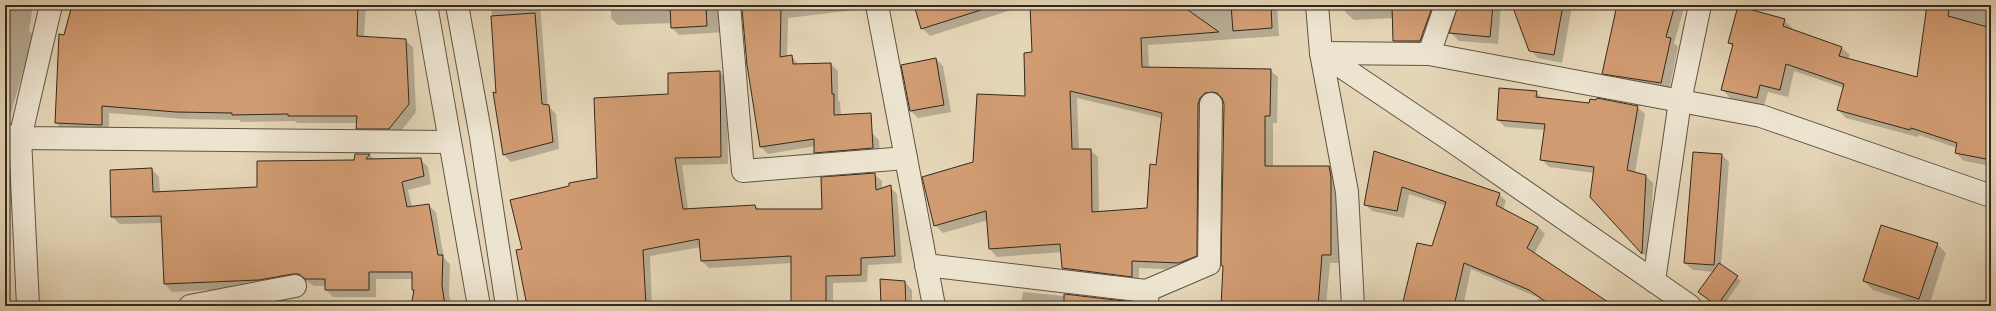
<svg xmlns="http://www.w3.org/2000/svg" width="1996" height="311" viewBox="0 0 1996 311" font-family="'Old Standard TT',serif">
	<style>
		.shadow { fill: #0003; fill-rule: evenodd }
		.building { fill: #d29c72; stroke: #33291e; fill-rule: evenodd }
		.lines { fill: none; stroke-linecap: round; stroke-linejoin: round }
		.minor-casing { stroke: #5f5444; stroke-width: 24 }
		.tertiary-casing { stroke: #5f5444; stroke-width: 24 }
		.minor { stroke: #ede4d0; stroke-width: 22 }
		.tertiary { stroke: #ede4d0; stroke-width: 22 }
	</style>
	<rect width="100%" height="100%" fill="#e4d5b6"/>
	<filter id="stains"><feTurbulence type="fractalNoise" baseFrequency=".005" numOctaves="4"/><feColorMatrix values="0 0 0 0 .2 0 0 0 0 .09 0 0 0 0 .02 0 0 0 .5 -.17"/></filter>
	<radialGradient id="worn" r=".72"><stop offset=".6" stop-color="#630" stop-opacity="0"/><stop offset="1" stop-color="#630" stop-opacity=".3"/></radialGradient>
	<g class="shadow">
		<polygon points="5,5 33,5 29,31 34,35 10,116 5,115"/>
		<polygon points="73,5 366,5 364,37 405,40 413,47 416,112 397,136 365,136 357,128 357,123 297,123 295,121 241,122 239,120 184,119 109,113 109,132 63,130 56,123 65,37"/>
		<polygon points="491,5 540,5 548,106 556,114 559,149 511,162 504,155"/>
		<polygon points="611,5 726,5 725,32 679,35 672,28 672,23 618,25 611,18"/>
		<polygon points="743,5 855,5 855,10 788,18 787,57 791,56 799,65 831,64 838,71 838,101 840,102 841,116 872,133 879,140 880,155 822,159 815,152 815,146 768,154 761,147 748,65"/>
		<polygon points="915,5 1031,5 1011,10 930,36 922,28"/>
		<path d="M1031,5h246l2,31 -131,9 1,23 121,2 8,7 -1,46h-4v44h56l8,7 2,11v78h-9l-4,43h-104l2,-39v-163l-1,-4 -4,-1 -15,164 -17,7 -48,-2v16l-69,-8 -7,-8 -1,-16 -65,5 -7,-8 -2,-29 -45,13 -8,-8 91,-128 7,-44zM1077,98l85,20 -5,48 -9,43 -49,3 -1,-55 -8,-7h-11z"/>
		<polygon points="1345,5 1445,5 1428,49 1403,49 1394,41 1393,18 1354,20 1345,12"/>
		<polygon points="1459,5 1501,5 1498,44 1459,41 1451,33"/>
		<polygon points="1513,5 1572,5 1562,63 1538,58 1530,50"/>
		<polygon points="1599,5 1685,5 1674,43 1678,47 1669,91 1611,81 1603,73 1617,9"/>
		<polygon points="1928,5 1991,5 1991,166 1964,161 1956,153 1957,148 1919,135 1918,137 1846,118 1838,110 1844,88 1794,71 1788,97 1768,92 1764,106 1730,98 1723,90 1733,47 1729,42 1784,20 1792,28 1791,30 1842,48 1850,55 1848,59 1918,78"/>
		<polygon points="936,59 943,66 951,112 918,118 911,111"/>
		<polygon points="720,72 727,80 728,164 682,165 688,209 755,206 760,210 823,210 874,174 882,181 882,189 890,187 897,194 902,263 868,265 867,282 833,283 833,306 792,306 792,263 709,268 702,261 701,247 650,256 652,306 528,306 523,250 598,179 669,95"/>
		<polygon points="1536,92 1543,98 1590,104 1637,107 1645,114 1635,173 1646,176 1653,183 1649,260 1591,196 1594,173 1549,167 1542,160 1545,130 1505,127 1498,120"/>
		<polygon points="1375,152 1499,194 1506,201 1503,210 1538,227 1545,234 1534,254 1609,306 1532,306 1539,298 1471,269 1463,306 1404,306 1417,244 1432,248 1446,206 1409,194 1404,218 1372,211 1365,204"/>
		<polygon points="356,155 370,155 375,160 420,159 428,167 431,184 408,190 412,207 428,205 436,212 444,258 450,264 449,293 451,306 413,306 413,279 376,279 376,297 333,297 326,290 326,286 314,286 308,282 301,281 267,287 172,292 165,284 162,223 120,224 112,217 152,169 159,177 160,193 258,188 355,161"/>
		<polygon points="1722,155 1729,162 1721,266 1741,281 1723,306 1717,306 1699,292 1714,272 1693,270 1685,263"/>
		<polygon points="1937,244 1946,253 1929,306 1923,306 1873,290 1864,281"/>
		<polygon points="905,282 912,290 912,306 907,306 906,288 904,288 905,306 882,306"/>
		<polygon points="1023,292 1133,303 1136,306 1021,306"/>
	</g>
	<g class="building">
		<polygon points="72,5 358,5 357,36 406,39 409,104 389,129 356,129 357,116 288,116 288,114 232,115 232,113 176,112 102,106 102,125 55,123 59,34 64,35"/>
		<polygon points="670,5 706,5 707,26 671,28"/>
		<polygon points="914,5 980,5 981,10 921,29"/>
		<path d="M1030,5h151l38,27 -78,6 1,29 129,2 -1,47h-5v50h64l2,11v78h-9l-4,51h-97l2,-40 -2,-1 3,-161 -2,-6 -5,-5 -5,-1 -7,1 -5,5 -2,6 -1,152 -18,7 -47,-2v16l-70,-9 -2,-24 -71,5 -3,-38 -52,15 -12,-49 51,-15 4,-68 48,2 -1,-43 8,-1zM1070,91l92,22 -6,52 -6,-1 -3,44 -55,4 -1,-63h-19z"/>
		<polygon points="1231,5 1271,5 1272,28 1233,31"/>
		<polygon points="1392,5 1433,5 1420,41 1393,41"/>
		<polygon points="1458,5 1493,5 1490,37 1449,33"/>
		<polygon points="1512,5 1563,5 1554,55 1529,51"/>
		<polygon points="1617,5 1675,5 1666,37 1671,38 1661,83 1602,74"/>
		<polygon points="1927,5 1950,5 1948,16 1991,28 1991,160 1955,153 1957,143 1911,128 1910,130 1837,110 1844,84 1786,64 1780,90 1760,85 1757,98 1721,90 1733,44 1728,43 1738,6 1785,19 1783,26 1842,47 1839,56 1917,77"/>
		<polygon points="742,9 781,9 780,57 792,55 793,64 831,63 832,94 834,94 834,115 871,113 873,148 814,153 814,139 760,147 747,65"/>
		<polygon points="535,13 542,104 549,105 553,142 503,155 493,92 496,93 491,16"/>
		<polygon points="936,58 944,105 910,111 901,65"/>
		<polygon points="720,71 721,157 675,158 683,209 755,205 756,209 822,209 821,177 875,173 876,190 891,185 895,256 861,258 861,275 826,276 826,306 791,306 791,256 701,261 699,239 643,250 646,306 527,306 516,250 522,249 510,200 569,186 569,183 597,178 594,98 668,94 668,73"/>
		<polygon points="1499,88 1537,91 1536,97 1589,103 1590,99 1596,100 1597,98 1638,106 1627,170 1646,175 1642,254 1590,197 1594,167 1540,160 1545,124 1497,120"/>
		<polygon points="1374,151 1500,193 1496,205 1538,227 1527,248 1614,306 1552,306 1529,290 1464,263 1454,306 1422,306 1403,302 1417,243 1432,246 1446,202 1402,187 1397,211 1364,205"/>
		<polygon points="1693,152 1722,154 1714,265 1684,263"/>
		<polygon points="355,154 370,154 366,159 421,158 424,176 402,182 407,207 429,204 438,255 443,255 442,285 445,306 411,306 414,290 412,290 412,272 369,272 369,290 325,290 325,279 305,279 299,274 293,274 259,280 164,284 161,216 111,217 110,170 152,168 153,192 257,187 257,161 354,160"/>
		<polygon points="1881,225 1938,243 1919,299 1863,281"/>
		<polygon points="1719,263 1738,276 1717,306 1698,292"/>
		<polygon points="880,279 905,281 906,306 881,306"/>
		<polygon points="1064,294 1133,302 1133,306 1064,306"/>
	</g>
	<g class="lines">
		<defs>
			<g id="minor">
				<polyline points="729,5 743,171 906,158"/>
				<polyline points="877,5 934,306"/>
				<polyline points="1317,5 1321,53 1347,192 1353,306"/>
				<polyline points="1321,53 1429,54 1761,116 1991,196"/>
				<polyline points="1321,53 1452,141 1690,306"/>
				<polyline points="1429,54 1446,5"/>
				<polyline points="5,135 20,138 449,142"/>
				<polyline points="926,265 1146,291 1148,306"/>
				<polyline points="1654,281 1680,101 1700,5"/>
				<polyline points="1146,291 1209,264 1211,104"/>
				<polyline points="28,306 20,138 51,5"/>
				<polyline points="190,306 295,286"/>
			</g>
			<g id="tertiary">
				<polyline points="426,5 479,306"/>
				<polyline points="457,5 481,137 507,306"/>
			</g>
		</defs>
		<use href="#minor" class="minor-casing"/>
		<use href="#tertiary" class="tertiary-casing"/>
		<use href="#minor" class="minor"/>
		<use href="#tertiary" class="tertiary"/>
	</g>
	<rect width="1996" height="311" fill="none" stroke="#e4d5b6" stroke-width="20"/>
	<rect x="6" y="6" width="1984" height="299" fill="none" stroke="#33291e" stroke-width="2"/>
	<rect x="10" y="10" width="1976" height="291" fill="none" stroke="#33291e"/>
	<rect width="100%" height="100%" filter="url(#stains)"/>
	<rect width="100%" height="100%" fill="url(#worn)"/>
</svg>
